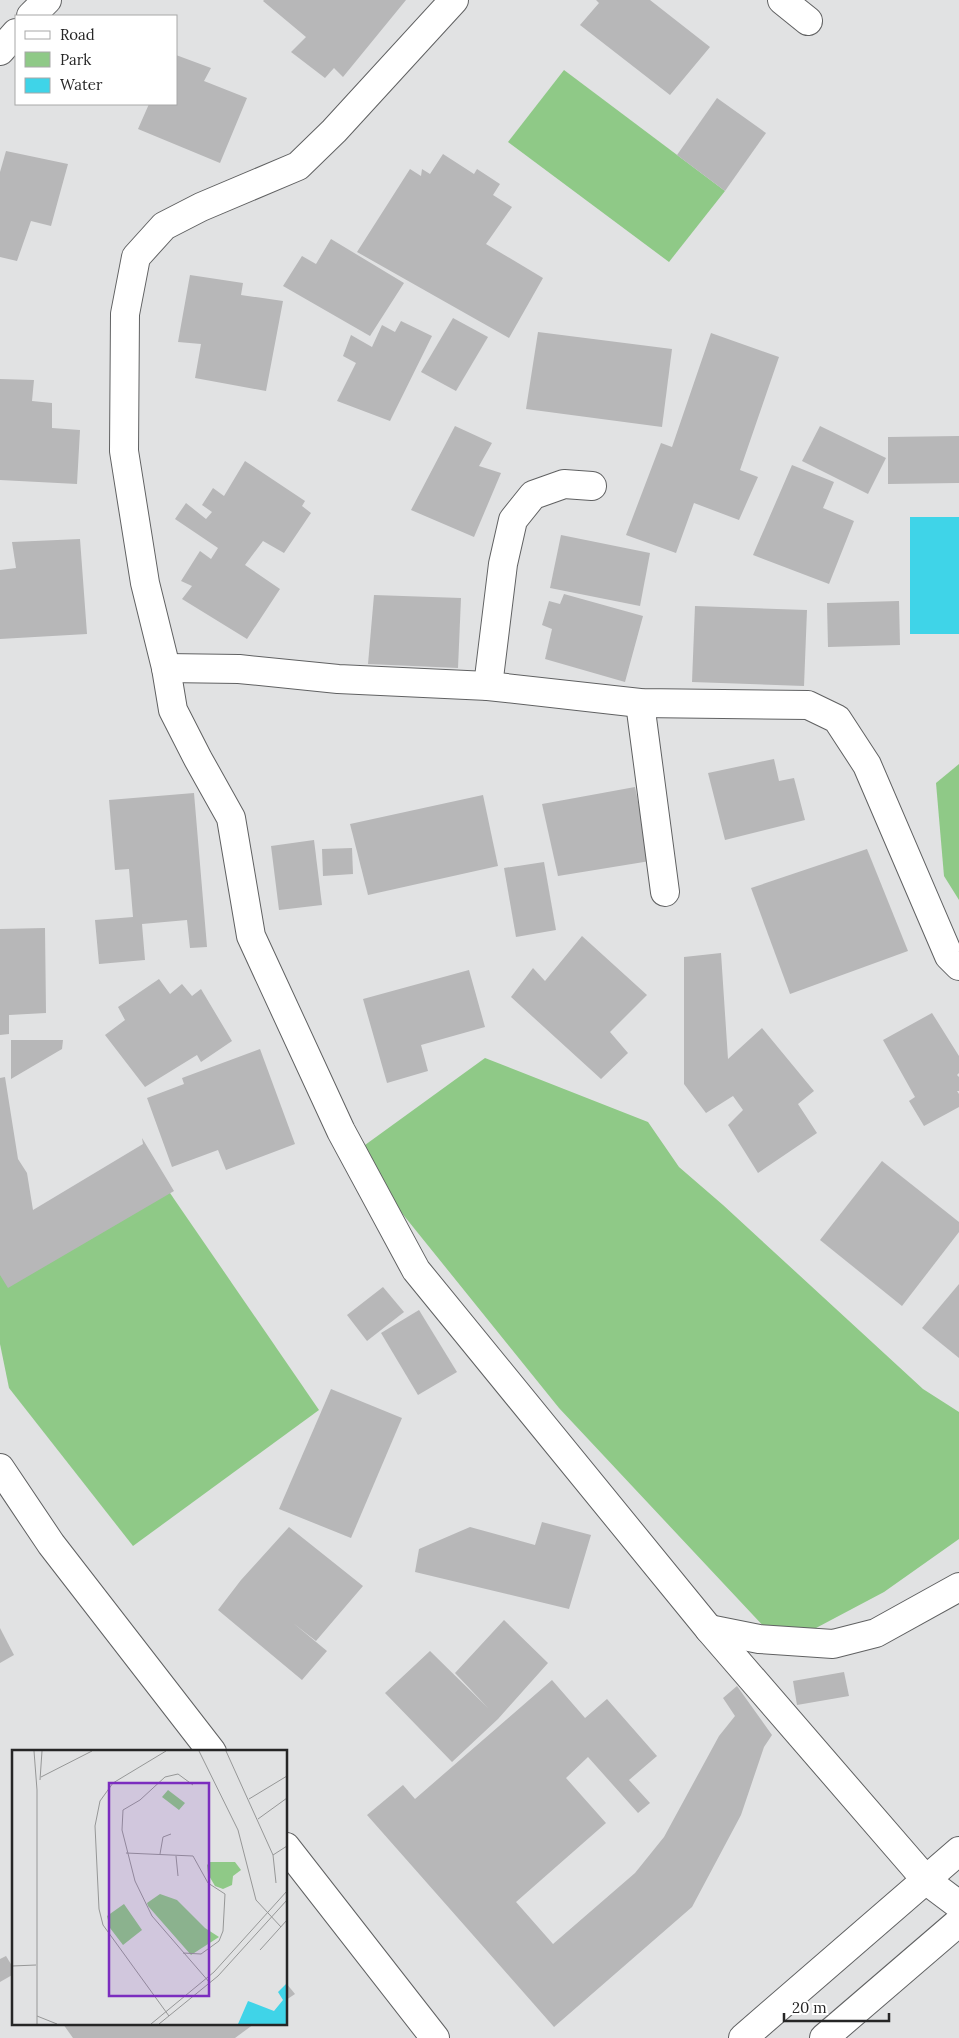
<svg xmlns="http://www.w3.org/2000/svg" width="959" height="2038" viewBox="0 0 959 2038" font-family="Lora,serif">
	<style>
		.green { fill: #8fc987 }
		.water { fill: #3fd4e8 }
		.building { fill: #b7b7b8 }
		.lines { fill: none; stroke-linecap: round; stroke-linejoin: round }
		.minor-casing { stroke: #606162; stroke-width: 30 }
		.minor { stroke: #fff; stroke-width: 28 }
		.inset-road { fill: none; stroke: #969797; stroke-width: 1 }
		.view { fill: #7b2cbf; fill-opacity: 0.15; stroke: #7b2cbf; stroke-width: 2.5 }
		.inset-edge { fill: none; stroke: #262626; stroke-width: 2.5 }
	</style>
	<rect width="100%" height="100%" fill="#e1e2e3"/>
	<g class="green">
		<polygon points="564,70 725,191 669,262 508,142"/>
		<polygon points="959,764 959,900 944,876 936,783"/>
		<polygon points="485,1058 648,1122 679,1167 723,1205 923,1389 959,1412 959,1539 884,1592 782,1646 559,1408 376,1181 365,1145"/>
		<polygon points="148,1161 319,1410 133,1546 9,1388 0,1344 0,1260"/>
	</g>
	<rect class="water" x="910" y="517" width="49" height="117"/>
	<g class="building">
		<polygon points="264,0 406,0 343,77 334,68 325,78 291,52 306,37 263,1"/>
		<polygon points="596,0 650,0 710,47 670,95 580,25 599,3"/>
		<polygon points="176,55 211,68 204,81 247,98 220,163 138,129 149,104 176,104"/>
		<polygon points="717,98 766,133 725,191 677,155"/>
		<polygon points="6,151 68,164 51,226 31,221 17,261 0,257 0,172"/>
		<polygon points="443,154 474,174 477,169 500,184 493,195 512,207 486,244 543,278 509,338 357,252 410,169 421,176 422,169 430,174"/>
		<polygon points="331,239 404,283 370,336 283,286 302,256 316,264"/>
		<polygon points="190,275 243,283 241,295 283,301 266,391 195,378 201,344 178,342"/>
		<polygon points="453,318 488,337 456,391 421,372"/>
		<polygon points="401,321 432,336 390,421 337,401 356,363 343,356 351,335 372,347 382,325 395,332"/>
		<polygon points="538,332 672,349 662,427 526,409"/>
		<polygon points="711,333 779,357 740,470 758,477 739,520 694,503 676,553 626,535 661,443 672,447"/>
		<polygon points="0,379 34,380 32,401 52,403 52,428 80,430 77,484 0,480"/>
		<polygon points="455,426 492,443 479,466 501,473 474,537 411,510"/>
		<polygon points="820,426 886,458 868,494 802,461"/>
		<polygon points="959,436 959,483 888,484 888,437"/>
		<polygon points="245,461 305,501 302,506 311,513 284,553 263,541 245,565 280,589 247,639 182,599 192,586 181,581 200,551 211,559 218,548 175,519 186,503 206,519 212,512 202,505 213,488 224,496"/>
		<polygon points="792,465 834,482 823,508 854,521 829,584 753,555"/>
		<polygon points="561,535 650,553 640,606 550,588"/>
		<polygon points="80,539 87,634 0,639 0,570 16,568 12,542"/>
		<polygon points="564,594 643,616 625,682 545,659 552,629 542,625 549,601 560,604"/>
		<polygon points="374,595 461,598 458,668 368,664"/>
		<polygon points="899,601 900,645 828,647 827,603"/>
		<polygon points="695,606 807,610 804,686 692,682"/>
		<polygon points="774,759 779,781 794,778 805,820 725,840 708,773"/>
		<polygon points="635,787 650,861 558,876 542,804"/>
		<polygon points="194,793 207,947 190,948 187,920 142,924 145,960 99,964 95,920 133,917 129,869 115,870 109,800"/>
		<polygon points="483,795 498,866 368,895 350,824"/>
		<polygon points="314,840 322,905 279,910 271,846"/>
		<polygon points="352,848 353,874 323,876 322,849"/>
		<polygon points="867,849 908,951 790,994 751,888"/>
		<polygon points="544,862 556,930 516,937 504,868"/>
		<polygon points="45,928 46,1013 9,1015 9,1034 0,1035 0,929"/>
		<polygon points="582,936 647,995 610,1032 628,1053 601,1079 511,997 533,968 545,981"/>
		<polygon points="721,953 728,1059 762,1028 814,1091 798,1104 817,1133 758,1173 728,1125 743,1110 733,1096 706,1113 684,1084 684,957"/>
		<polygon points="469,970 485,1027 421,1045 428,1071 387,1083 363,999"/>
		<polygon points="159,979 170,994 182,984 192,996 201,989 232,1041 201,1062 197,1055 145,1087 105,1035 125,1020 118,1007"/>
		<polygon points="932,1013 959,1056 959,1073 957,1075 959,1077 959,1091 957,1091 959,1094 959,1107 924,1126 909,1101 915,1097 883,1040"/>
		<polygon points="11,1040 63,1040 62,1049 11,1079"/>
		<polygon points="260,1049 295,1144 226,1170 218,1150 172,1167 147,1098 184,1084 182,1078"/>
		<polygon points="5,1077 18,1159 27,1173 33,1210 143,1144 142,1138 174,1191 8,1288 0,1275 0,1078"/>
		<polygon points="882,1161 959,1222 959,1232 902,1306 820,1240"/>
		<polygon points="959,1284 959,1358 922,1328"/>
		<polygon points="383,1287 404,1312 367,1341 347,1315"/>
		<polygon points="419,1310 457,1372 418,1395 381,1333"/>
		<polygon points="331,1389 402,1418 351,1538 279,1509"/>
		<polygon points="542,1522 591,1535 569,1609 415,1572 419,1549 470,1527 535,1545"/>
		<polygon points="289,1527 363,1586 316,1641 293,1623 327,1651 302,1680 218,1610 241,1580"/>
		<polygon points="504,1620 548,1663 498,1719 452,1762 385,1693 430,1651 488,1708 455,1673"/>
		<polygon points="0,1628 14,1655 0,1663"/>
		<polygon points="844,1672 849,1696 797,1705 793,1681"/>
		<polygon points="552,1680 585,1718 607,1699 657,1756 629,1780 650,1803 638,1813 588,1757 566,1778 606,1823 516,1902 553,1944 635,1873 664,1837 719,1736 735,1716 723,1698 737,1686 772,1735 764,1747 741,1815 692,1907 554,2027 367,1815 403,1785 415,1799"/>
		<polygon points="6,1956 14,1969 14,1974 0,1982 0,1959"/>
		<polygon points="286,1983 295,1994 286,2000"/>
		<polygon points="63,2024 254,2024 235,2038 73,2038"/>
	</g>
	<g class="lines">
		<defs>
			<g id="minor">
				<polyline points="454,0 334,131 298,166 201,207 164,226 136,257 125,314 124,451 145,583 166,668 173,710 198,759 231,818 251,936 341,1131 416,1270 709,1629 927,1881 959,1905"/>
				<polyline points="782,0 808,21"/>
				<polyline points="31,16 47,0"/>
				<polyline points="0,51 16,33"/>
				<polyline points="166,668 239,669 338,679 488,686 640,703 808,705 837,719 867,765 949,956 959,966"/>
				<polyline points="488,686 503,564 513,520 533,495 564,484 592,486"/>
				<polyline points="640,703 665,892"/>
				<polyline points="0,1468 51,1544 212,1752"/>
				<polyline points="709,1629 759,1639 833,1644 876,1633 959,1587"/>
				<polyline points="286,1847 435,2038"/>
				<polyline points="743,2038 959,1851"/>
				<polyline points="824,2038 959,1922"/>
			</g>
		</defs>
		<use href="#minor" class="minor-casing"/>
		<use href="#minor" class="minor"/>
	</g>
	<g transform="translate(12 1750)">
		<rect width="275" height="275" fill="#e1e2e3"/>
		<path d="M156,40l17,13 -6,7 -17,-13zM198,112h25l6,8 -8,6 -1,9 -9,4 -8,-3 -7,-12 -1,-9zM148,144l17,6 28,28 14,9 -28,18 -43,-49 -1,-3zM112,154l18,26 -19,15 -13,-17 -3,-12z" fill="#8fc987"/>
		<path d="M275,233v41h-49l10,-23 26,10 9,-11 -5,-8z" fill="#3fd4e8"/>
		<path class="inset-road" d="M22,1l3,39v234M154,1l-53,32 -13,18 -5,25 4,83 4,16 66,91M187,1l39,79 18,70 25,27M214,1l47,104 3,28M29,27l51,-26M28,30l2,-29M181,35l-15,-11 -13,3 -25,23 -17,10 -1,20 13,51 17,35 58,67M237,49l38,-23M246,69l29,-21M114,103l67,3 15,27 17,11 -2,37 -4,10 -18,13 -18,-1M148,104l3,-17 8,-3M261,105l14,-9M164,106l2,20M248,200l27,-30M0,216l24,-1M25,266l20,8M139,274l63,-52 73,-81M147,274l59,-48 69,-76"/>
		<path class="view" d="M97,33h100v213h-100z"/>
		<rect width="275" height="275" class="inset-edge"/>
	</g>
	<rect x="15" y="15" width="162" height="90" fill="#ffffff" stroke="#a8a8a8"/>
	<rect x="25" y="31" width="25" height="8" fill="#ffffff" stroke="#a8a8a8"/>
	<text x="60" y="40" font-size="15" fill="#262626">Road</text>
	<rect x="25" y="52" width="25" height="15" fill="#8fc987" stroke="#a8a8a8"/>
	<text x="60" y="65" font-size="15" fill="#262626">Park</text>
	<rect x="25" y="78" width="25" height="15" fill="#3fd4e8" stroke="#a8a8a8"/>
	<text x="60" y="90" font-size="15" fill="#262626">Water</text>
	<path d="M784 2013v8h105v-8" fill="none" stroke="#262626" stroke-width="2.5"/>
	<text x="792" y="2013" font-size="15" fill="#262626" stroke="#ffffff" stroke-width="4" paint-order="stroke">20 m</text>
</svg>
